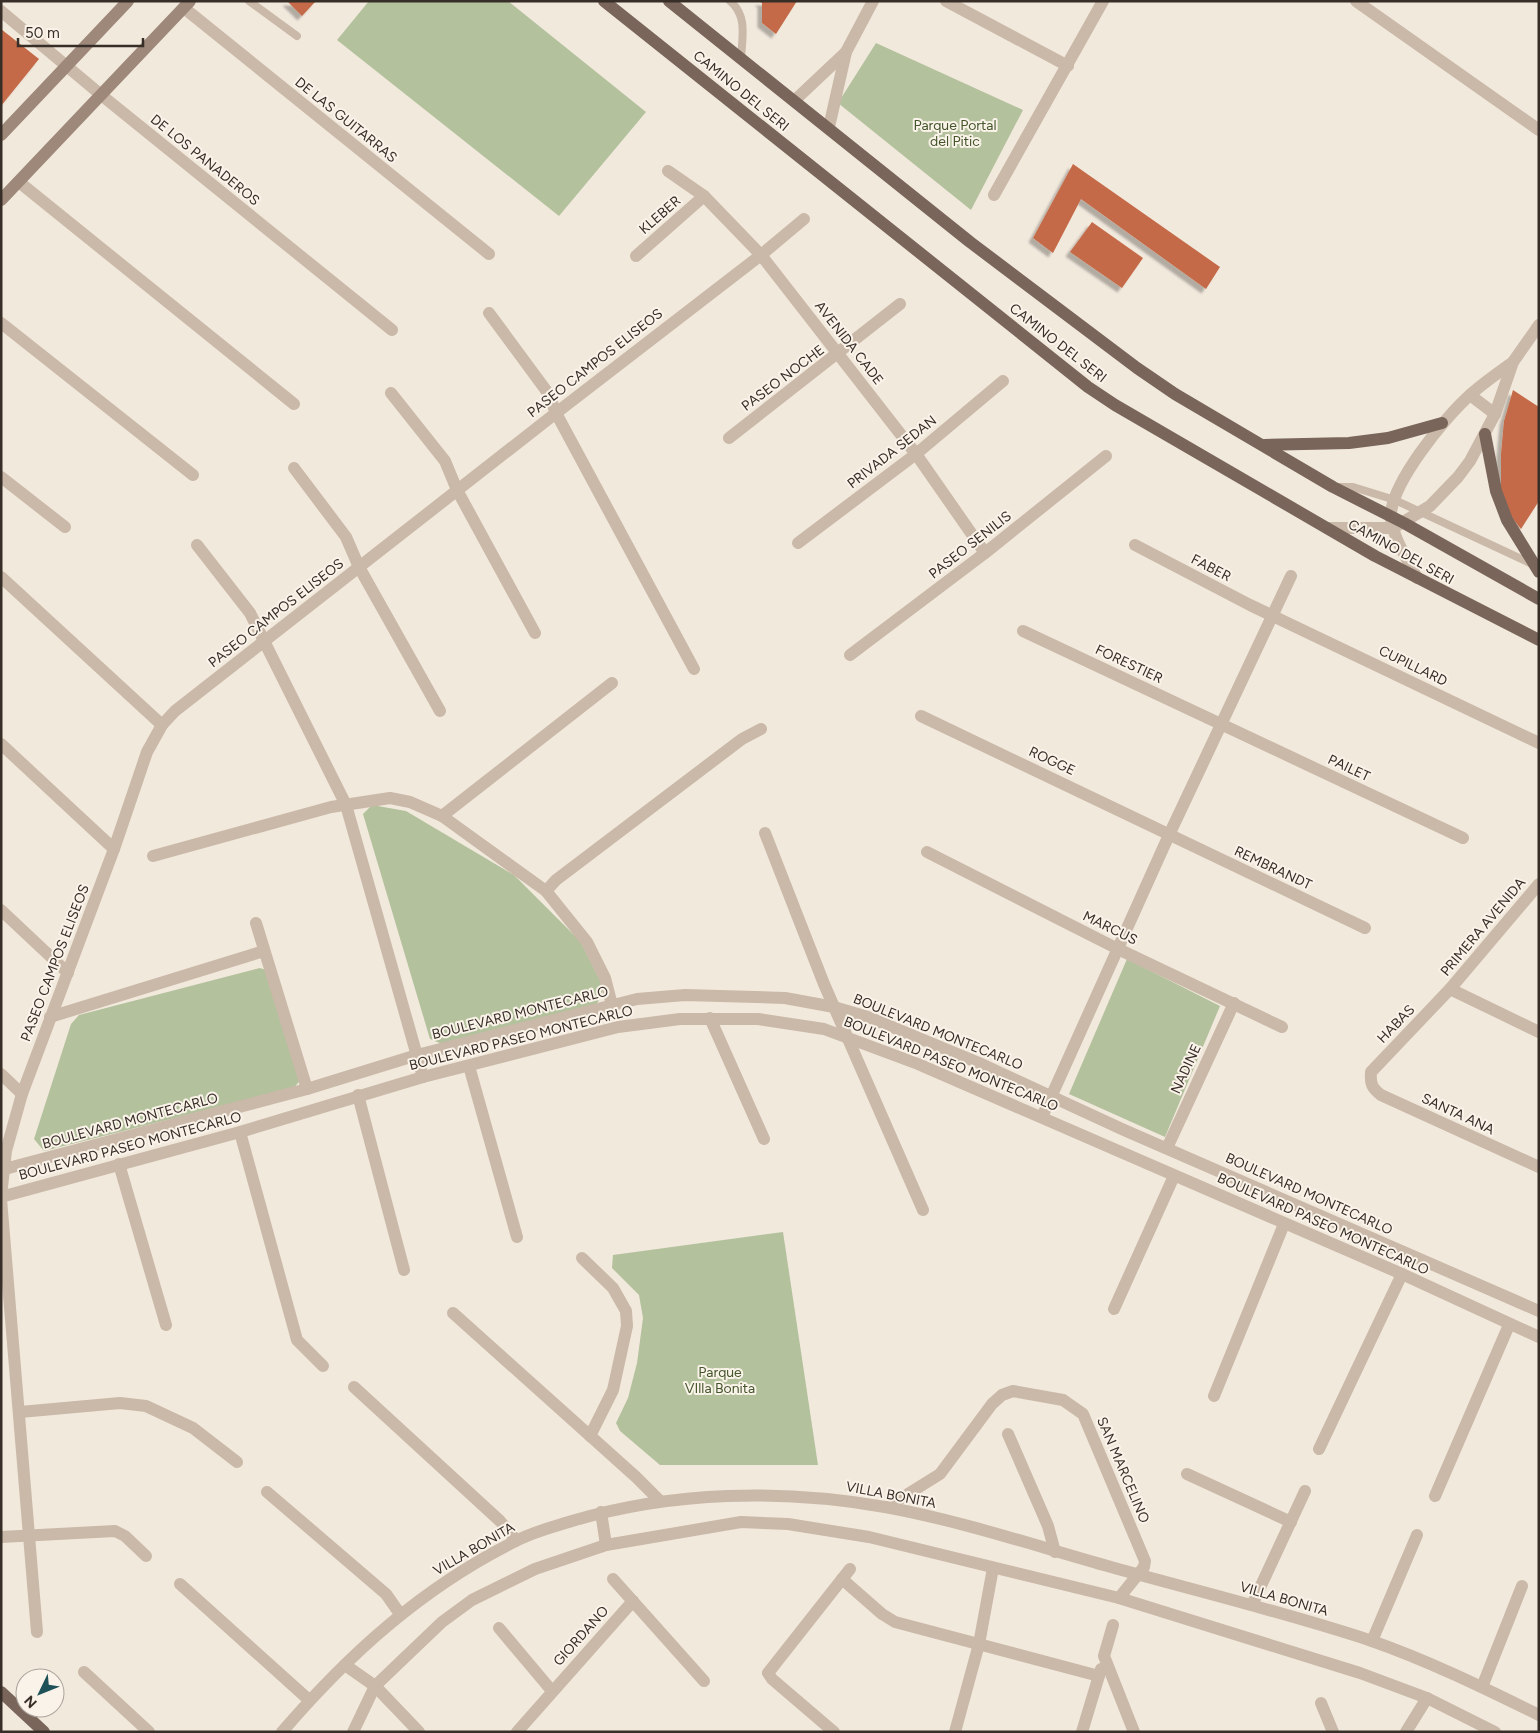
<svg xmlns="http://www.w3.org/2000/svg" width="1540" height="1733" viewBox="0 0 1540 1733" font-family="Figtree,sans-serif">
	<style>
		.green { fill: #b3c19d }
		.building { fill: #c56b48; filter: url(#shadow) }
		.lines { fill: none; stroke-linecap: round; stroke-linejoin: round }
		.service { stroke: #cab9a8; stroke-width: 8 }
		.minor { stroke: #cab9a8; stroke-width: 12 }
		.tertiary { stroke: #cab9a8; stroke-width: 12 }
		.secondary { stroke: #9e887a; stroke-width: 12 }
		.primary { stroke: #79655a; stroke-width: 12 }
		.labels { text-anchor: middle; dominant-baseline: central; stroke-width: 4; stroke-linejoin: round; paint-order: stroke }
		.street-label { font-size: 14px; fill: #372e28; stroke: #faf3e9 }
		.park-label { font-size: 14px; fill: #44552c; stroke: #faf3e9 }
	</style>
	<defs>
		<filter id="shadow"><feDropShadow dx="-4.5" dy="4.5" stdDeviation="1" flood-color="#0004"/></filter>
	</defs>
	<rect width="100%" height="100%" fill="#f2e9dd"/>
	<g class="green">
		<polygon points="369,1 508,1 646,112 559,216 337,40"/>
		<polygon points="876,43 1023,110 971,210 838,103"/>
		<polygon points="372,805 406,811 514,875 580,941 604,988 597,1004 442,1044 430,1039 363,814"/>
		<polygon points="1127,959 1220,1006 1165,1137 1069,1094"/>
		<polygon points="260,968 269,971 301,1079 294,1088 44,1151 34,1139 71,1024 79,1015"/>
		<polygon points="783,1232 818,1465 660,1465 620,1431 616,1423 628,1398 637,1363 643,1318 639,1295 612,1268 613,1255"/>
	</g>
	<g class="building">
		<polygon points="287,1 316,1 302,16"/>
		<polygon points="759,1 797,1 776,34 762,23 762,3"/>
		<polygon points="1,29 39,59 1,106"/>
		<polygon points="1073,164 1220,267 1206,289 1081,199 1053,253 1033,238"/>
		<polygon points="1092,222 1143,258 1122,288 1070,252"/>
		<polygon points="1513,390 1539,407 1539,501 1521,529 1510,515 1501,493 1501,454 1504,421"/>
	</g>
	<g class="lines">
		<g class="service">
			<polyline points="249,1 297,36"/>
			<path d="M730,1c18,15 12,37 11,58"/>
			<polyline points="1337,487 1353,487 1395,500 1532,564"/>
		</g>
		<g class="minor">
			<polyline points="946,1 1068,66"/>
			<polyline points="1356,1 1539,130"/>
			<polyline points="184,8 489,254"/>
			<polyline points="1,11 100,94 392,330"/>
			<polyline points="794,101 846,52"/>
			<polyline points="829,127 846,52 873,1"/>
			<polyline points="668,171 704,196 761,255 916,454 985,553"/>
			<polyline points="19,182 294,404"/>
			<polyline points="994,195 1103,1"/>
			<polyline points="636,256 704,196"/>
			<polyline points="489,313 548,393 556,413 694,669"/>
			<polyline points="1,323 193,475"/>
			<polyline points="391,393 445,461 457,490 535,633"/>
			<polyline points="1470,395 1495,414"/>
			<polyline points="729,438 900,304"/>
			<polyline points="294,468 346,537 359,567 440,711"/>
			<polyline points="1,477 65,527"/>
			<polyline points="1327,528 1393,528 1430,506 1458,477 1470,461 1495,414 1513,362 1539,325"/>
			<polyline points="798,543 916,454 1003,381"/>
			<polyline points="197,545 250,613 346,805 423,1077"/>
			<polyline points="1135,545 1250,605 1539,743"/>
			<polyline points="1,577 162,725"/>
			<path d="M1417,578c-9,-18 -23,-38 -26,-59 -3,-33 55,-103 79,-124 13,-12 28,-22 43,-33"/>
			<polyline points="1023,631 1463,838"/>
			<polyline points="850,655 985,553 1106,456"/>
			<polyline points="921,716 1365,928"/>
			<polyline points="1,744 114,849"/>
			<polyline points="442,816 612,683"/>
			<polyline points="765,833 824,984 923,1210"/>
			<polyline points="927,852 1118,949 1282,1027"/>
			<polyline points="153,856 331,807 390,798 410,802 442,816 546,891 587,942 605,978 612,1005"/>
			<path d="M1539,884l-89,105 -79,83c-1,12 1,16 10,23l158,72"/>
			<polyline points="546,891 556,880 742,739 761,729"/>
			<polyline points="1,910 68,973"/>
			<polyline points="256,923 307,1089"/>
			<polyline points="1450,989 1539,1032"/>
			<polyline points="50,1017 264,951"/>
			<polyline points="710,1018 764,1139"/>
			<polyline points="469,1066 517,1237"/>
			<polyline points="1,1074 22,1094"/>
			<polyline points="358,1095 404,1270"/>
			<polyline points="1042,1117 1169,835 1291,576"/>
			<polyline points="240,1132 297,1340 323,1366"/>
			<polyline points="1167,1148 1234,1003"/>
			<polyline points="119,1164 166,1325"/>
			<polyline points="1,1170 307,1089 417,1055 637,999 685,995 785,998 834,1007 868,1017 979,1063 1124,1130 1539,1311"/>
			<polyline points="1,1196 6,1151 22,1094 114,849 147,752 162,725 175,711 556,413 761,255 804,219"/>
			<polyline points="1,1197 240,1132 423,1077 618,1027 680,1019 758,1019 824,1029 918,1064 1402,1274 1539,1337"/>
			<polyline points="1,1199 37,1632"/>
			<polyline points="582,1258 613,1288 626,1311 627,1326 613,1390 590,1436"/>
			<polyline points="1114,1309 1174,1176"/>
			<polyline points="453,1313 636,1477 659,1500"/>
			<polyline points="354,1387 500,1521 516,1540"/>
			<polyline points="1214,1396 1284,1224"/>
			<polyline points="20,1412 120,1403 146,1406 193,1428 237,1462"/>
			<polyline points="1008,1434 1048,1526 1055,1552"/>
			<polyline points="1319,1449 1402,1274"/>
			<polyline points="1187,1474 1291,1522"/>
			<polyline points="267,1492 386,1594 400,1614"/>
			<polyline points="1435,1496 1509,1325"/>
			<polyline points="887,1507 940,1474 992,1404 1002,1395 1013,1391 1063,1400 1083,1414 1145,1561 1144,1567 1119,1598"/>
			<polyline points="1,1537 115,1531 125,1536 146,1556"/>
			<polyline points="613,1579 704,1681"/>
			<polyline points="842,1579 882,1614 895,1622 1099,1676"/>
			<polyline points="180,1584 309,1700"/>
			<polyline points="1252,1605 1305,1491"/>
			<polyline points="1113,1625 1104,1656 1134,1732"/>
			<polyline points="499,1628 552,1691"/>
			<polyline points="1372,1641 1417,1535"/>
			<polyline points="345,1665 375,1686 419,1732"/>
			<polyline points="84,1672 149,1732"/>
			<polyline points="1482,1687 1522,1586"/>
			<polyline points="1321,1703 1333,1732"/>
			<polyline points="517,1732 633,1601"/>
			<polyline points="834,1732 772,1679 768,1673 850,1569"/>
			<polyline points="955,1732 979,1644 993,1568"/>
			<polyline points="1082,1732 1101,1669"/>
			<polyline points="1406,1732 1427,1698"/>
		</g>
		<g class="tertiary">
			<polyline points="601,1512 606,1545"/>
			<path d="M282,1732c67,-78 140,-144 232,-190 18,-10 39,-15 58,-21 101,-30 210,-32 313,-14 77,14 151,39 226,60 86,24 173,45 258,73 58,20 115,48 170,75"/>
			<polyline points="353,1732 375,1686 442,1622 472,1600 535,1569 606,1545 741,1522 788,1524 869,1537 1119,1598 1360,1673 1427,1698 1495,1732"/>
		</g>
		<g class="secondary">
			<polyline points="1,135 128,1"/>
			<polyline points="1,200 190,1"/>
		</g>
		<g class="primary">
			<polyline points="604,1 1088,387 1115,405 1375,556 1539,640"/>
			<polyline points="669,1 970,242 1137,368 1175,394 1333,487 1404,523 1539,599"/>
			<polyline points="1485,434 1496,491 1507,520 1539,572"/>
			<polyline points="1264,445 1349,443 1388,438 1442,423"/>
			<polyline points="1,1692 44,1732"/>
		</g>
	</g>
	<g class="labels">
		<g class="street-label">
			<text transform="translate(741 91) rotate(39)">CAMINO DEL SERI</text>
			<text transform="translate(346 120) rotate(39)">DE LAS GUITARRAS</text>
			<text transform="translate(205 160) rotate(39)">DE LOS PANADEROS</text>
			<text transform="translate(660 215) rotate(-41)">KLEBER</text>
			<text transform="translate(849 343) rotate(52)">AVENIDA CADE</text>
			<text transform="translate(1058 343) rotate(38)">CAMINO DEL SERI</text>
			<text transform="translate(595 363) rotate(-38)">PASEO CAMPOS ELISEOS</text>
			<text transform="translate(783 378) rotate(-37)">PASEO NOCHE</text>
			<text transform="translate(892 452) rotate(-38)">PRIVADA SEDAN</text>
			<text transform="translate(970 545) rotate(-38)">PASEO SENILIS</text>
			<text transform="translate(1401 552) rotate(29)">CAMINO DEL SERI</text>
			<text transform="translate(1211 568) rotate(27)">FABER</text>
			<text transform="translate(276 613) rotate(-38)">PASEO CAMPOS ELISEOS</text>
			<text transform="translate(1129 664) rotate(25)">FORESTIER</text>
			<text transform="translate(1413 666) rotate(26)">CUPILLARD</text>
			<text transform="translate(1052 761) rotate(25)">ROGGE</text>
			<text transform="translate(1349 768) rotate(25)">PAILET</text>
			<text transform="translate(1273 868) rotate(25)">REMBRANDT</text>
			<text transform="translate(1483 927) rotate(-50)">PRIMERA AVENIDA</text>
			<text transform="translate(1110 928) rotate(26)">MARCUS</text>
			<text transform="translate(55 963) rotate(-69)">PASEO CAMPOS ELISEOS</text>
			<text transform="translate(520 1013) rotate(-14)">BOULEVARD MONTECARLO</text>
			<text transform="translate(1396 1024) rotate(-46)">HABAS</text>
			<text transform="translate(938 1032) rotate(22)">BOULEVARD MONTECARLO</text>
			<text transform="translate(521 1038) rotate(-14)">BOULEVARD PASEO MONTECARLO</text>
			<text transform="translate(951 1064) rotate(22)">BOULEVARD PASEO MONTECARLO</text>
			<text transform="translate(1186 1069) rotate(-65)">NADINE</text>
			<text transform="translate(1458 1114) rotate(25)">SANTA ANA</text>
			<text transform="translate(130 1121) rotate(-15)">BOULEVARD MONTECARLO</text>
			<text transform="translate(130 1146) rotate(-15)">BOULEVARD PASEO MONTECARLO</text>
			<text transform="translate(1309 1194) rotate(24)">BOULEVARD MONTECARLO</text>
			<text transform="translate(1323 1224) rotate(24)">BOULEVARD PASEO MONTECARLO</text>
			<text transform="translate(1123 1470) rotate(67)">SAN MARCELINO</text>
			<text transform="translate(891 1495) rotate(11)">VILLA BONITA</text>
			<text transform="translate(474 1549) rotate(-30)">VILLA BONITA</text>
			<text transform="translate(1284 1599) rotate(16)">VILLA BONITA</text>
			<text transform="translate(581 1636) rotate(-48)">GIORDANO</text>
		</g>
		<g class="park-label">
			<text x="955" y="125">Parque Portal<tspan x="955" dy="16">del Pitic</tspan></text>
			<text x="720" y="1372">Parque<tspan x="720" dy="16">VIlla Bonita</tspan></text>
		</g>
	</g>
	<rect width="1540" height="1733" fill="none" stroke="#372e28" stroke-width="5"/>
	<g transform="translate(40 1693) rotate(227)"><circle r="24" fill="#faf3e9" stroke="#aca49c"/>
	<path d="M0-4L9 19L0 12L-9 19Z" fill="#1e5258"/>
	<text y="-8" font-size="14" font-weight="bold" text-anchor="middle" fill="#372e28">N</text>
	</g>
	<path d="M18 38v8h125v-8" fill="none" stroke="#372e28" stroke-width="2.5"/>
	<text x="25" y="38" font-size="15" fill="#372e28" stroke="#faf3e9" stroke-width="4" paint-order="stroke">50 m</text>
</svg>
